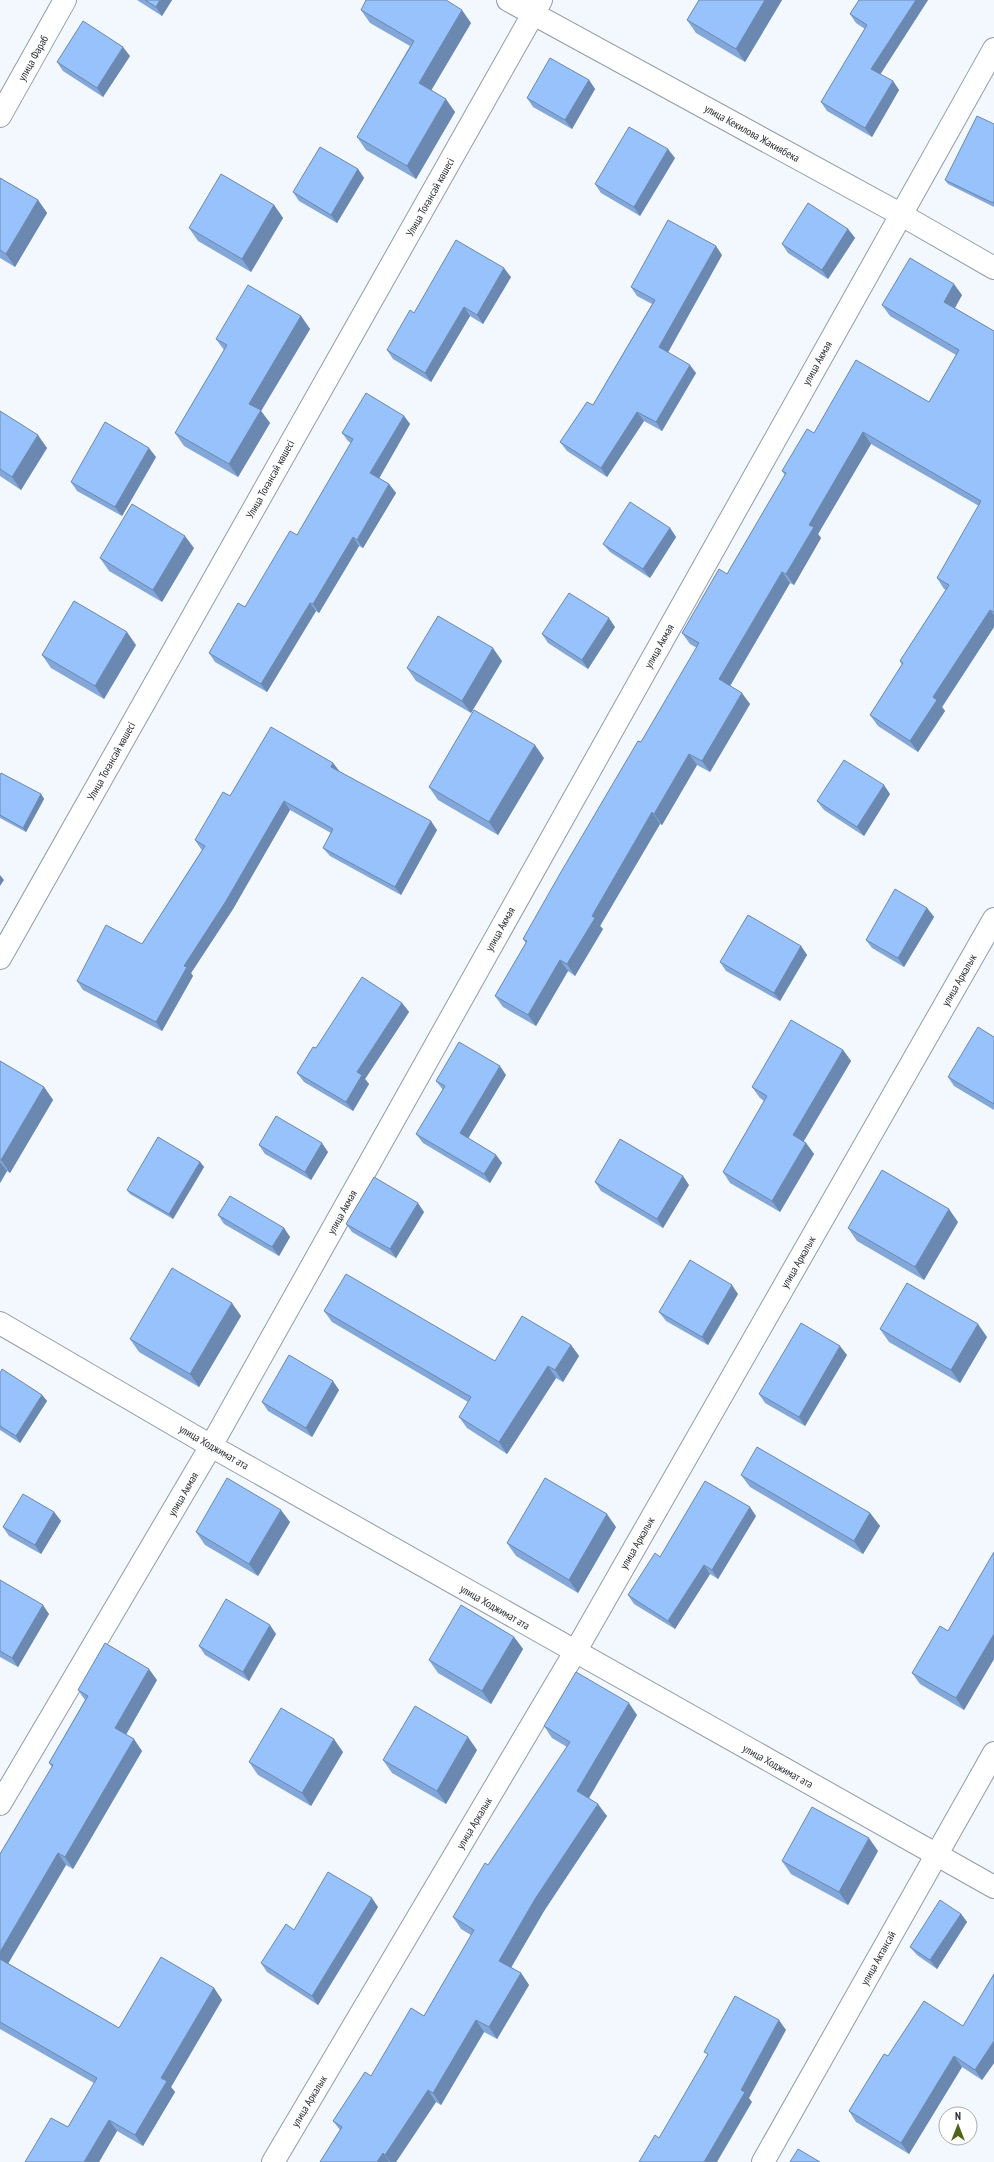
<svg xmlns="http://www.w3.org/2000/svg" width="994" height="2162" viewBox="0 0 994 2162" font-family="'PT Sans Narrow',sans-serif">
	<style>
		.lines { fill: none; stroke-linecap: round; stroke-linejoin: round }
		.street-casing { stroke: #919ba9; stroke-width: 24 }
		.street { stroke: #fff; stroke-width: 22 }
		.wall { fill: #83a7d8 }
		.shaded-wall { fill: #6a88b0 }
		.building { fill: #98c2fb; stroke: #6a88b0 }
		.labels { text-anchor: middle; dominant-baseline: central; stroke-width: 3; stroke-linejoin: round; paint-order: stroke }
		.street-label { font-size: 11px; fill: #282c32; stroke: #fff }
	</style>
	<rect width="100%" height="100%" fill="#f3f8fe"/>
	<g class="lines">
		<defs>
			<g id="street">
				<polyline points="508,0 900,214 994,268"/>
				<polyline points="0,116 65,0"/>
				<polyline points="0,958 541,0"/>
				<polyline points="0,1323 211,1446 994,1887"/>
				<polyline points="0,1804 211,1446 994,49"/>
				<polyline points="273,2162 575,1652 994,919"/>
				<polyline points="763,2162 994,1753"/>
			</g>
		</defs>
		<use href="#street" class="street-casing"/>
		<use href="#street" class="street"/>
	</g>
	<g class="wall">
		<polygon points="137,0 172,0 162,16"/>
		<polygon points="699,0 782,0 745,62 696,33 687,20"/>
		<polygon points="859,0 928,0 880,74 893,81 899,90 872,137 827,111 821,102 865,29 856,23 850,14"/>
		<polygon points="361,10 471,23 431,90 455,112 416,179 366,150 357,137 410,46 370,23"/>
		<polygon points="130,56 103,97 63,71 57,62"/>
		<polygon points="589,80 595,89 572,129 533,107 527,98"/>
		<polygon points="994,124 994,207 948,184 945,180"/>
		<polygon points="675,158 640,216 601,193 595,184"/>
		<polygon points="358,169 364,178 337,223 299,201 293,192"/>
		<polygon points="0,178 38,200 47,213 15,267 0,258"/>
		<polygon points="274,205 283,218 251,272 198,241 189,228"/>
		<polygon points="848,229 855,238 828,279 788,253 782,244"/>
		<polygon points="722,255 668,352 696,373 662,431 644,421 607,477 567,451 560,442 593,405 652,304 637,296 631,287"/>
		<polygon points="511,277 483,324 470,316 431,382 393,359 387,350 414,313"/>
		<polygon points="962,295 955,308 994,331 994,627 942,707 945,711 918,752 878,726 870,715 902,665 900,661 946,590 944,589 937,578 979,506 871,444 818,534 821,538 794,585 790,583 730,686 750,704 710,772 697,765 662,825 660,824 600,926 603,929 575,976 568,971 536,1026 503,1007 495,996 526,943 523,939 641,742 697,648 690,644 682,633 727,574 785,475 782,471 814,433 929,402 956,355 890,316 882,305"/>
		<polygon points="301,316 310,329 261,411 270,423 238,477 184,446 175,433 224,350 216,339"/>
		<polygon points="0,411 47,448 21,490 0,476"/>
		<polygon points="404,416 410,424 379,478 389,484 396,493 363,548 359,546 319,613 316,611 267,692 215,662 209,653 245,607 297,535 351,443 348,441 342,433"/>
		<polygon points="156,457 122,516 77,491 71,482"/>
		<polygon points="670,528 676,537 650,578 610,552 603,544"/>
		<polygon points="194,548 162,602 109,571 100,558"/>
		<polygon points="615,627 588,669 548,643 542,634"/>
		<polygon points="136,645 104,699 51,668 42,655"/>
		<polygon points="502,661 471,713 416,681 407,668"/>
		<polygon points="544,758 498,835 438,800 429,787"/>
		<polygon points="333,763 339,771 437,830 401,895 330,856 323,848 331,833 290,810 233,909 191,973 193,976 162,1031 83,990 77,981 142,944 202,850 201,849 195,840 230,796"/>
		<polygon points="0,775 41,794 44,799 26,832 0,818"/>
		<polygon points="890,794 864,836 824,810 817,801"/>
		<polygon points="927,908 934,917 904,967 872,948 866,940"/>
		<polygon points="801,946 807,955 780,1001 726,971 720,962"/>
		<polygon points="402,1003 409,1012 365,1079 369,1084 353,1111 304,1082 297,1073 316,1048"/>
		<polygon points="994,1037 994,1110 954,1086 948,1077"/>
		<polygon points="843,1050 851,1061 803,1141 806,1143 814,1154 780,1212 730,1183 723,1172 764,1101 760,1098 752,1087"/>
		<polygon points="0,1061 44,1087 53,1100 10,1173 7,1171 0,1183"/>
		<polygon points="506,1075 468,1138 496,1155 502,1163 490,1183 423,1143 416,1134 443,1090 436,1081"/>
		<polygon points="259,1145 328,1152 311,1180 265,1154"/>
		<polygon points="200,1162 204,1167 173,1219 130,1194 127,1190"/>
		<polygon points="595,1182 689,1185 663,1228 601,1191"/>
		<polygon points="424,1212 396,1258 352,1232 346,1224"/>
		<polygon points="218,1215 284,1228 290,1237 279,1256 224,1224"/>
		<polygon points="958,1222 924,1280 857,1241 848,1228"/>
		<polygon points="738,1294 708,1345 666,1321 659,1312"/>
		<polygon points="324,1311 495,1361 571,1345 579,1356 563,1382 556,1378 507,1454 467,1428 459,1417 468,1402 332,1322"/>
		<polygon points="241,1316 199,1387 139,1352 130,1339"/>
		<polygon points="880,1329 987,1337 960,1383 889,1342"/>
		<polygon points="847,1355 805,1426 765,1403 759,1394"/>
		<polygon points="0,1373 42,1395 47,1401 20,1443 0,1430"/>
		<polygon points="339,1390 312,1437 268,1411 262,1402"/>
		<polygon points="741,1475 870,1513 880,1526 863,1554 750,1487"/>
		<polygon points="54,1512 61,1521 41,1554 9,1536 3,1527"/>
		<polygon points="756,1516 718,1579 710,1574 675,1629 634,1604 628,1595 660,1557"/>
		<polygon points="290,1522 258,1576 205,1545 196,1532"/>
		<polygon points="616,1527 578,1593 516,1556 507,1543"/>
		<polygon points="994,1552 994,1659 964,1710 920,1684 912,1673 948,1631"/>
		<polygon points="0,1580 49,1614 18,1667 0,1657"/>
		<polygon points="276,1634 249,1681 205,1655 199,1646"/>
		<polygon points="514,1637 523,1649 491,1704 438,1673 429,1660"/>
		<polygon points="157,1680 126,1734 142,1751 73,1869 66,1865 8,1963 119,2028 214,1988 222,2000 171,2087 175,2092 143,2146 117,2131 99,2162 25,2162 68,2127 94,2083 0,2029 0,1854 52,1767 49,1763 85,1700 78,1690"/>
		<polygon points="637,1715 589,1798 607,1816 544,1911 511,1967 521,1973 529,1985 497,2039 484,2032 441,2105 436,2102 396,2162 320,2162 340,2130 333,2121 371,2076 424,2016 471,1935 461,1929 453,1917 488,1865 567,1747 552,1738 544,1726"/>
		<polygon points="477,1750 446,1804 392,1773 383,1760"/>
		<polygon points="343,1752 311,1806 258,1775 249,1762"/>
		<polygon points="878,1851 848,1905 791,1874 782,1861"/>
		<polygon points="378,1907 318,2005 267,1972 261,1963 294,1930"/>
		<polygon points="961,1914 967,1922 937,1969 917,1955 910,1947"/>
		<polygon points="994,1974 994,2063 982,2080 962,2067 909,2154 856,2122 849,2111 888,2056 963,2026"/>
	</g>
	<g class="shaded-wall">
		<polygon points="160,0 172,0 162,16 156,7"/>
		<polygon points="765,0 782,0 745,62 736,49"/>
		<polygon points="916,0 928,0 878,78 871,69"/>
		<polygon points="462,10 471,23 428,96 419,83"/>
		<polygon points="123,47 130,56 103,97 97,88"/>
		<polygon points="589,80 595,89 572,129 565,120"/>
		<polygon points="893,81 899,90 872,137 865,128"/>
		<polygon points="446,99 455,112 416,179 407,166"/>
		<polygon points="668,149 675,158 640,216 634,207"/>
		<polygon points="358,169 364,178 337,223 331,215"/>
		<polygon points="38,200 47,213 15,267 6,254"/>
		<polygon points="274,205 283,218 251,272 242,259"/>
		<polygon points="848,229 855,238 828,279 822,270"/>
		<polygon points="716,246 722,255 666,356 659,347"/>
		<polygon points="504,268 511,277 483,324 477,315"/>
		<polygon points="954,284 962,295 952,313 944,302"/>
		<polygon points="464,307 470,316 431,382 425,373"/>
		<polygon points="301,316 310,329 261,411 270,423 238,477 229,464 249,404"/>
		<polygon points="690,365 696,373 662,431 656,422"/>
		<polygon points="637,412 644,421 607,477 601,468"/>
		<polygon points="404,416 410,424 377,482 370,473"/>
		<polygon points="863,432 871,444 818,534 821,538 794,585 786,574 809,525"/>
		<polygon points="38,435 47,448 21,490 12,477"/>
		<polygon points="149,448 156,457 122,516 115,507"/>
		<polygon points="389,484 396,493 363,548 357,540"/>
		<polygon points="670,528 676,537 650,578 643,569"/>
		<polygon points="185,536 194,548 162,602 153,590"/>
		<polygon points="353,537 359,546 319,613 313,604"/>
		<polygon points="782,572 790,583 727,691 719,679"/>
		<polygon points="310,603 316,611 267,692 261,684"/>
		<polygon points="990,610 994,615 994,627 942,707 945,711 918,752 910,741 933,697"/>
		<polygon points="609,618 615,627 588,669 582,660"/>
		<polygon points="127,632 136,645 104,699 95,686"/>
		<polygon points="493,648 502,661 471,713 462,701"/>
		<polygon points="742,693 750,704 710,772 702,761"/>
		<polygon points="535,745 544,758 498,835 489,822"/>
		<polygon points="689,754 697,765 662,825 654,814"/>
		<polygon points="333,763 340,772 331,767"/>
		<polygon points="884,785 890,794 864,836 857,827"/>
		<polygon points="41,794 44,799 26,832 23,828"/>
		<polygon points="284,801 290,810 233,909 191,973 193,976 162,1031 156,1022 184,966"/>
		<polygon points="652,812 660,824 600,926 603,929 575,976 567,964 592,916"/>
		<polygon points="431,821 437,830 401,895 395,887"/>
		<polygon points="0,875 4,880 0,886"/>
		<polygon points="927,908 934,917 904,967 898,958"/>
		<polygon points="801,946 807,955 780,1001 774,993"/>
		<polygon points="560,960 568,971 536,1026 528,1015"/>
		<polygon points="402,1003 409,1012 365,1079 369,1084 353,1111 346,1102 357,1072"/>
		<polygon points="843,1050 851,1061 801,1146 793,1135"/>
		<polygon points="500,1066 506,1075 466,1142 460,1133"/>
		<polygon points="44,1087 53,1100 10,1173 1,1160"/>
		<polygon points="322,1143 328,1152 311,1180 305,1172"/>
		<polygon points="806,1143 814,1154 780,1212 772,1201"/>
		<polygon points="496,1155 502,1163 490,1183 484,1174"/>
		<polygon points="0,1162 7,1171 0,1183"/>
		<polygon points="200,1162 204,1167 173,1219 169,1214"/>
		<polygon points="683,1176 689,1185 663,1228 657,1219"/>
		<polygon points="418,1203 424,1212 396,1258 390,1249"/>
		<polygon points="949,1209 958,1222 924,1280 915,1267"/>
		<polygon points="284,1228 290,1237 279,1256 272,1247"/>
		<polygon points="732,1285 738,1294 708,1345 702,1337"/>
		<polygon points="232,1303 241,1316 199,1387 190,1374"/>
		<polygon points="978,1324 987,1337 960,1383 951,1370"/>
		<polygon points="571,1345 579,1356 563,1382 555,1370"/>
		<polygon points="840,1346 847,1355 805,1426 799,1417"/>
		<polygon points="548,1366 556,1378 507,1454 499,1442"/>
		<polygon points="333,1381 339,1390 312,1437 306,1428"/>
		<polygon points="42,1395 47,1401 20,1443 16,1436"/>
		<polygon points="750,1507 756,1516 718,1579 712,1570"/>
		<polygon points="281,1510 290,1522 258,1576 249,1564"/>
		<polygon points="54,1512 61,1521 41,1554 35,1545"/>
		<polygon points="870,1513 880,1526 863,1554 854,1541"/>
		<polygon points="607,1514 616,1527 578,1593 569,1580"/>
		<polygon points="704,1565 710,1574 675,1629 668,1621"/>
		<polygon points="43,1605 49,1614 18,1667 12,1658"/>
		<polygon points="270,1625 276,1634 249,1681 243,1672"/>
		<polygon points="994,1634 994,1659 964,1710 956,1698"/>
		<polygon points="514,1637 523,1649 491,1704 482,1691"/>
		<polygon points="149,1669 157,1680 123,1740 115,1728"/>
		<polygon points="629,1703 637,1715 586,1803 577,1791"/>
		<polygon points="468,1737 477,1750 446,1804 437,1791"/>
		<polygon points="134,1739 142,1751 73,1869 65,1857"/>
		<polygon points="334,1739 343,1752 311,1806 302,1793"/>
		<polygon points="598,1804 607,1816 544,1911 508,1973 499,1961 535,1899"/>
		<polygon points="869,1838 878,1851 848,1905 839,1892"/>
		<polygon points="58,1853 66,1865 5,1969 0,1962 0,1952"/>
		<polygon points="372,1898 378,1907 318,2005 312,1996"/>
		<polygon points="961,1914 967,1922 937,1969 930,1960"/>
		<polygon points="521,1973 529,1985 497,2039 489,2027"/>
		<polygon points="214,1988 222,2000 171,2087 175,2092 143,2146 135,2135 161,2078"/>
		<polygon points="476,2020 484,2032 441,2105 433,2093"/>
		<polygon points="779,2020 786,2030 749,2098 752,2102 717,2162 704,2162 741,2090"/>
		<polygon points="994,2041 994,2063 982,2080 975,2070"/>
		<polygon points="954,2056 962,2067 909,2154 901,2143"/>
		<polygon points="428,2090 436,2102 396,2162 390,2162 385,2155"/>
		<polygon points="109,2120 117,2131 99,2162 84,2162"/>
		<polygon points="383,2153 389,2162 377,2162"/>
	</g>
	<g class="building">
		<polygon points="145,0 160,0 156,7"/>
		<polygon points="366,0 446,0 462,10 419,83 446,99 407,166 357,137 414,41 361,10"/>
		<polygon points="699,0 765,0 736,49 687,20"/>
		<polygon points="859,0 916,0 871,69 893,81 865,128 821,102 867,25 850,14"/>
		<polygon points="83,21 123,47 97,88 57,62"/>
		<polygon points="550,58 589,80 565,120 527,98"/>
		<polygon points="977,116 994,124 994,200 993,203 945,180"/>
		<polygon points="629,127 668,149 634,207 595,184"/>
		<polygon points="320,147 358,169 331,215 293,192"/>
		<polygon points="221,174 274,205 242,259 189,228"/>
		<polygon points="0,178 38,200 6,254 0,250"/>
		<polygon points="808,203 848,229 822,270 782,244"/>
		<polygon points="668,220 716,246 659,347 690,365 656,422 637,412 601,468 560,442 587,402 593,405 655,300 631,287"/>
		<polygon points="456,240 504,268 477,315 464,307 425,373 387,350 410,310 414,313"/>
		<polygon points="910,258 954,284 944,302 994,331 994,612 990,610 933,697 937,700 910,741 870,715 903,663 900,661 949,585 937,578 981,501 863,432 809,525 814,527 786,574 782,572 719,679 742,693 702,761 689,754 654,814 652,812 592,916 595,918 567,964 560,960 528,1015 495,996 527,941 523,939 561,872 638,741 641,742 699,643 682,633 719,569 727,574 786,473 782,471 807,429 814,433 856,360 929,402 959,350 882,305"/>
		<polygon points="248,285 301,316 249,404 261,410 229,464 175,433 227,345 216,339"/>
		<polygon points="366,393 404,416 370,473 389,484 357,540 353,537 313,604 310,603 261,684 209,653 238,603 245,607 290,531 297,535 353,439 342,433"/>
		<polygon points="0,411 38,435 12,477 0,469"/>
		<polygon points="105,422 149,448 115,507 71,482"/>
		<polygon points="630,502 670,528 643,569 603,544"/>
		<polygon points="132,504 185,536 153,590 100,558"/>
		<polygon points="569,593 609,618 582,660 542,634"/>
		<polygon points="74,601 127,632 95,686 42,655"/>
		<polygon points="438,616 493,648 462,701 407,668"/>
		<polygon points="474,710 535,745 489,822 429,787"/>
		<polygon points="271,727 333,763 331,767 431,821 395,887 323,848 333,829 284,801 226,901 184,966 187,967 156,1022 77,981 106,925 142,944 205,846 195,840 223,792 230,796"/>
		<polygon points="844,760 884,785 857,827 817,801"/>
		<polygon points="1,773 41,794 23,828 0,815 0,775"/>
		<polygon points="895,889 927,908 898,958 866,940"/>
		<polygon points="748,915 801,946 774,993 720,962"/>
		<polygon points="362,977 402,1003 357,1072 362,1075 346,1102 297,1073 313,1047 316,1048"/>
		<polygon points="791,1020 843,1050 793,1135 806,1143 772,1201 723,1172 767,1096 752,1087"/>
		<polygon points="978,1027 994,1037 994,1104 948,1077"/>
		<polygon points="459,1042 500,1066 460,1133 496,1155 484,1174 416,1134 445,1086 436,1081"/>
		<polygon points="0,1061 44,1087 1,1160 0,1160"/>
		<polygon points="276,1116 322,1143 305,1172 259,1145"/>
		<polygon points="158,1137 200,1162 169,1214 127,1190"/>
		<polygon points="620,1139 683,1176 657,1219 595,1182"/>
		<polygon points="882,1170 949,1209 915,1267 848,1228"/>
		<polygon points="374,1177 418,1203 390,1249 346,1224"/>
		<polygon points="230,1196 284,1228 272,1247 218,1215"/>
		<polygon points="690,1260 732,1285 702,1337 659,1312"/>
		<polygon points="172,1268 232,1303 190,1374 130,1339"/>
		<polygon points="346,1274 495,1361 522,1316 571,1345 555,1370 548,1366 499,1442 459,1417 471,1397 324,1311"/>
		<polygon points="907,1283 978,1324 951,1370 880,1329"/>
		<polygon points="801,1323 840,1346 799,1417 759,1394"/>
		<polygon points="289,1355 333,1381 306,1428 262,1402"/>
		<polygon points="2,1369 42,1395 16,1436 0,1426 0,1373"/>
		<polygon points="757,1447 870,1513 854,1541 741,1475"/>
		<polygon points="227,1478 281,1510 249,1564 196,1532"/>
		<polygon points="545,1478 607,1514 569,1580 507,1543"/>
		<polygon points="705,1481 750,1507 712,1570 704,1565 668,1621 628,1595 655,1553 660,1557"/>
		<polygon points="23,1494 54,1512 35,1545 3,1527"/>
		<polygon points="994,1552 994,1634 956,1698 912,1673 940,1626 948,1631"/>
		<polygon points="0,1580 43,1605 12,1658 0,1651"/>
		<polygon points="226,1599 270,1625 243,1672 199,1646"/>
		<polygon points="461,1605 514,1637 482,1691 429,1660"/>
		<polygon points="105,1643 149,1669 115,1728 134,1739 65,1857 58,1853 0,1952 0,1854 53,1765 49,1763 88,1696 78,1690"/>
		<polygon points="576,1672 629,1703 577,1791 598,1804 535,1899 499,1961 521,1973 489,2027 476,2020 433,2093 428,2090 385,2155 383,2153 377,2162 320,2162 342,2127 333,2121 365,2072 371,2076 411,2008 424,2016 474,1930 453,1917 485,1863 488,1865 570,1742 544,1726"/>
		<polygon points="415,1706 468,1737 437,1791 383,1760"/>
		<polygon points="281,1708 334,1739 302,1793 249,1762"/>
		<polygon points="812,1807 869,1838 839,1892 782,1861"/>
		<polygon points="328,1872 372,1898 312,1996 261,1963 286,1924 294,1930"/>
		<polygon points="940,1900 961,1914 930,1960 910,1947"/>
		<polygon points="161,1957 214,1988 161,2078 167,2081 135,2135 109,2120 84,2162 25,2162 51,2118 68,2127 97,2078 0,2022 0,1959 119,2028"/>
		<polygon points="994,1974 994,2041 975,2070 954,2056 901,2143 849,2111 884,2054 888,2056 924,2001 963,2026"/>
		<polygon points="735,1996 779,2020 741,2090 745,2092 704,2162 639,2162 655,2135 659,2138 708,2054 704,2052"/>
		<polygon points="798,2149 820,2162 790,2162"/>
	</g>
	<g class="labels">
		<g class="street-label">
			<text transform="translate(33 58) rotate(-61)">улица Фараб</text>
			<text transform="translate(752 133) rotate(29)">улица Кекилова Жакиябека</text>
			<text transform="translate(430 197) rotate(-61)">Улица Тоғансай көшесі</text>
			<text transform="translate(817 363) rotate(-61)">улица Акмая</text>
			<text transform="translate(270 479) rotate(-61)">Улица Тоғансай көшесі</text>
			<text transform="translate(659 646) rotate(-61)">улица Акмая</text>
			<text transform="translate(111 761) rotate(-61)">Улица Тоғансай көшесі</text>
			<text transform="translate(500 929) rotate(-61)">улица Акмая</text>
			<text transform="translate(959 980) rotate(-60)">улица Аркалык</text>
			<text transform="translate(342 1212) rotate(-61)">улица Акмая</text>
			<text transform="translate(798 1262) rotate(-60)">улица Аркалык</text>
			<text transform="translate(214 1447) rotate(30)">улица Ходжимат ата</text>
			<text transform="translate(183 1494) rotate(-60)">улица Акмая</text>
			<text transform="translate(637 1543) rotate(-60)">улица Аркалык</text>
			<text transform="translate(495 1607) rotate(30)">улица Ходжимат ата</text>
			<text transform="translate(778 1766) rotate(29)">улица Ходжимат ата</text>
			<text transform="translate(474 1823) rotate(-59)">улица Аркалык</text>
			<text transform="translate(878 1958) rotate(-61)">улица Актансай</text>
			<text transform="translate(309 2101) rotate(-59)">улица Аркалык</text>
		</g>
	</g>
	<g transform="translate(958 2126)"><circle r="19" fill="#ffffff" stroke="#a9abad"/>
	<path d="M0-3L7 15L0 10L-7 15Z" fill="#4d6616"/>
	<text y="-6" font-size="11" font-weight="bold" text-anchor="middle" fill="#282c32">N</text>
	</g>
</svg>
